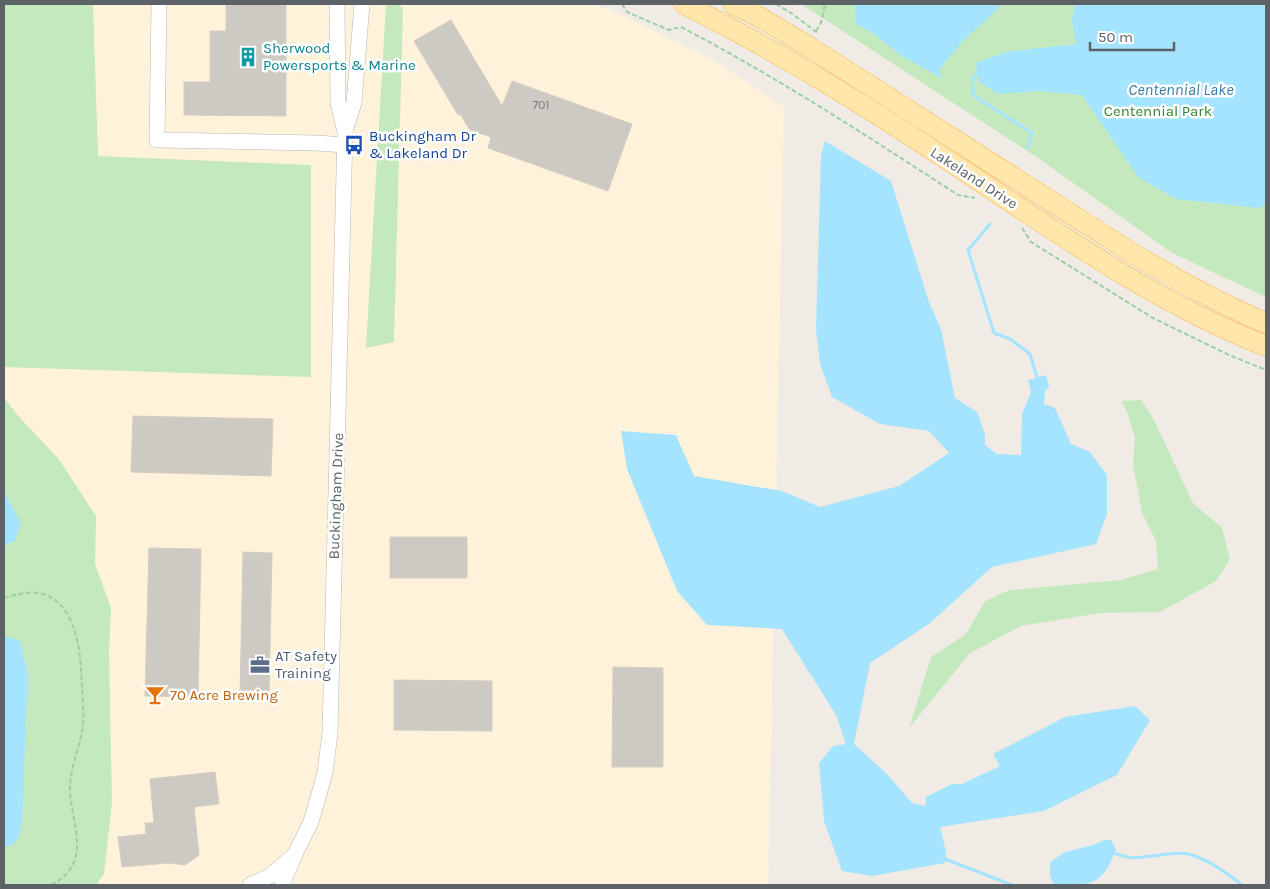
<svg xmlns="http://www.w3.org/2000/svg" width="1270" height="889" viewBox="0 0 1270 889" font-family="Karla,sans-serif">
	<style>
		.commercial { fill: #fff2da }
		.green { fill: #c5e9bf }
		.water { fill: #a5e4ff }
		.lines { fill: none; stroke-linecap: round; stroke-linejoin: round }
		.stream { stroke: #a5e4ff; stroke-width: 3 }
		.building { fill: #cdc9c3; stroke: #d5cdc2 }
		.minor-casing { stroke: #b5b8bc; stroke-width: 16 }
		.major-casing { stroke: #fbb553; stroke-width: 21 }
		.path { stroke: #9bd0a2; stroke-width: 2; stroke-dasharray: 5 2.5; stroke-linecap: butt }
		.minor { stroke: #fff; stroke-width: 15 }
		.major { stroke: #ffe6aa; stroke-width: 20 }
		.labels { text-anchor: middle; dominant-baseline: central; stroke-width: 5; stroke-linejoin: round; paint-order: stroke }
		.number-label { font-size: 12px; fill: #787c7d }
		.culture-label { font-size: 15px; fill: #0d838f; stroke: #fff; text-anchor: start }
		.park-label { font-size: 15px; fill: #36832f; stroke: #fff }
		.transit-label { font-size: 15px; fill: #164399; stroke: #fff; text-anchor: start }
		.street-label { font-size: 15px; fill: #5c6266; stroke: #fff }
		.service-label { font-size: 15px; fill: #4e5e75; stroke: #fff; text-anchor: start }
		.food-label { font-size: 15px; fill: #c56008; stroke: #fff; text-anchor: start }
		.water-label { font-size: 16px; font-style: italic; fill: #367ba6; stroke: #fff }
	</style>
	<rect width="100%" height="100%" fill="#f0ece5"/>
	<polygon class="commercial" points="4,4 589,4 609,9 714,60 784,107 768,885 4,885"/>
	<g class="green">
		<polygon points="4,4 93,4 98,156 311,165 311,377 4,367"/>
		<polygon points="386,4 399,4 403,10 394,342 366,348"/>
		<polygon points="801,4 1266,4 1266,297 1172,253 1038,158"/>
		<polygon points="4,398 20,418 58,458 96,516 95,564 111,608 109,651 112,802 104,874 96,885 4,885"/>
		<polygon points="1141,400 1153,418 1193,503 1222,528 1230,559 1216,581 1160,612 1100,613 1021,626 970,653 909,728 931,657 966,634 985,601 1010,590 1121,580 1158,569 1156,541 1142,513 1133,464 1135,438 1128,415 1122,401"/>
	</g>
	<g class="water">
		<polygon points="855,4 1003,4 962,42 939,70 942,78 903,57 874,34 856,24"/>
		<polygon points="1075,4 1266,4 1266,204 1258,208 1176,199 1139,178 1082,95 1040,91 998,94 978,81 976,63 1006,52 1076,44 1072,20"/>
		<polygon points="825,141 891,181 929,302 941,329 955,398 977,412 985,434 985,445 997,454 1021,455 1022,414 1031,392 1028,380 1046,375 1049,386 1045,392 1044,404 1055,408 1071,444 1090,452 1107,475 1107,514 1096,544 992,567 930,623 870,663 854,744 888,775 912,803 925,806 926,797 952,784 962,784 1000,766 993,754 1065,717 1135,706 1150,720 1117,775 1044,811 940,827 946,852 945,863 872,876 842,871 824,821 819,763 833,746 846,744 836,715 782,629 707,625 677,591 627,469 621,431 676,435 694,476 782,491 820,507 899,486 949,453 929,431 880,424 832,397 820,364 816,329 821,155"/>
		<polygon points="4,492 21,523 15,541 4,546"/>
		<path d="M4,637h5l11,4 7,28v29l-5,123c-3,14 -2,23 -18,26z"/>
		<path d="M1104,840h7l5,9c-14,38 -25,36 -62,36l-4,-9v-14l15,-10 28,-7z"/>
	</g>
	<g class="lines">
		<g class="stream">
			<polyline points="977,73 972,80 973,95 1032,133 1027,148"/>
			<polyline points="990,224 968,250 994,333 1010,339 1030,354 1037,377"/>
			<path d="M1114,853c22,8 25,4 46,2 8,-1 20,-3 28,-1 20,5 38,18 54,31"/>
			<polyline points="945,859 1012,885"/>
		</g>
	</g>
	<g class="building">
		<polygon points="226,4 286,4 286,116 184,115 184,82 210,82 210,31 226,31"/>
		<polygon points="451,20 502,106 512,81 632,124 608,191 488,148 491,137 470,130 460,114 458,115 414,41"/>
		<polygon points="133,416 273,419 271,476 131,472"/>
		<rect x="390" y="537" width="77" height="41"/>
		<polygon points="149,548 201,549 198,697 145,696"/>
		<polygon points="243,552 272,553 269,697 240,696"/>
		<polygon points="613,667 663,668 663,767 612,767"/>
		<polygon points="394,680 492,681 492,731 394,730"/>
		<polygon points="215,772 219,804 194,807 199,855 185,865 168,863 122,867 118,837 146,834 145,823 154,823 150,779"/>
	</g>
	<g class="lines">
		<defs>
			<g id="minor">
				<polyline points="159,4 157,140 316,143 345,145"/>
				<polyline points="345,131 354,103 362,4"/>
				<polyline points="250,885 270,876 292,857"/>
				<polyline points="282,885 295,854 311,822 325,773 330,733 345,132 338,102 337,4"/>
			</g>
			<g id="major">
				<path d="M684,4c100,50 195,110 288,172 94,63 189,129 294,170"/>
				<path d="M733,4l28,14 50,30 324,207c43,25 85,49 131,68"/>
			</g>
		</defs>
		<use href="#minor" class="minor-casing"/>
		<use href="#major" class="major-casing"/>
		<g class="path">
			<path d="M622,4l5,8 42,18 12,-3c96,50 186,109 277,168l17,3"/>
			<polyline points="776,4 791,13 819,34"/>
			<polyline points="816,31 821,23 825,4"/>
			<polyline points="1022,228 1031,242 1153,318 1229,355 1266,370"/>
			<path d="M4,598c14,-4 30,-9 44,-2 31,14 33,64 34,92 1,13 2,26 1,38 -3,20 -12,40 -13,60 -1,23 13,54 4,76 -4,10 -14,20 -24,23"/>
		</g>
		<use href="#minor" class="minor"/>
		<use href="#major" class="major"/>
	</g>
	<defs>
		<symbol id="building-bare" viewBox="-9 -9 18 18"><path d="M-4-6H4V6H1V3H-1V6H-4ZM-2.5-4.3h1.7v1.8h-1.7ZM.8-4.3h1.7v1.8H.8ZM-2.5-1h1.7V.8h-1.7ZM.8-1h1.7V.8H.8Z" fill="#0f9aa8" stroke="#fff" stroke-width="2.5" paint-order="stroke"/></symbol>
		<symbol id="bus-bare" viewBox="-9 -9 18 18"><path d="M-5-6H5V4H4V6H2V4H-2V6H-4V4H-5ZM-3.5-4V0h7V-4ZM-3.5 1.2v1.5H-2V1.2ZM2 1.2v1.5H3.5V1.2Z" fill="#1a4fb4" stroke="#fff" stroke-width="2.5" paint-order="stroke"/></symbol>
		<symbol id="office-bare" viewBox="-9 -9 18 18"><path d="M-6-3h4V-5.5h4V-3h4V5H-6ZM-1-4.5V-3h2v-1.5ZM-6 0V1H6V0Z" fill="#5c6f8a" stroke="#fff" stroke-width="2.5" paint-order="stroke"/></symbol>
		<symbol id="bar-bare" viewBox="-9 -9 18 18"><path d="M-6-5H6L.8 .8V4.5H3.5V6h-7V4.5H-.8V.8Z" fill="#e8710a" stroke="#fff" stroke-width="2.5" paint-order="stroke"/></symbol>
	</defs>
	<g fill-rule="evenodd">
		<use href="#building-bare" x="234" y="43" width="28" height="28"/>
		<use href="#bus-bare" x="340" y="131" width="28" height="28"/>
		<use href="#office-bare" x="246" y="651" width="28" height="28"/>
		<use href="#bar-bare" x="141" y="681" width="28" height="28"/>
	</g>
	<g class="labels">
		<g class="number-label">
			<text x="541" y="105">701</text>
		</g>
		<g class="culture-label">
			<text x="263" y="48">Sherwood<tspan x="263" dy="17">Powersports &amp; Marine</tspan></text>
		</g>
		<g class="park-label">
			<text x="1158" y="111">Centennial Park</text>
		</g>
		<g class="transit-label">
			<text x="369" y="136">Buckingham Dr<tspan x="369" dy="17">&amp; Lakeland Dr</tspan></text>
		</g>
		<g class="street-label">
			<text transform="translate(974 178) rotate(33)">Lakeland Drive</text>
			<text transform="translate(336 496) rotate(-88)">Buckingham Drive</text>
		</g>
		<g class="service-label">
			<text x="275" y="656">AT Safety<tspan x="275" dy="17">Training</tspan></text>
		</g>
		<g class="food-label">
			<text x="170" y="695">70 Acre Brewing</text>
		</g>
		<g class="water-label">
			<text x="1181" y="89">Centennial Lake</text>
		</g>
	</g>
	<rect width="1270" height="889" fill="none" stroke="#5c6266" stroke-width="10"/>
	<path d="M1090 42v8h84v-8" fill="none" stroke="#5c6266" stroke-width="2.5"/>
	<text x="1098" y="42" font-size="15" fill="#5c6266" stroke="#ffffff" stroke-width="4" paint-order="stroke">50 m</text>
</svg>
